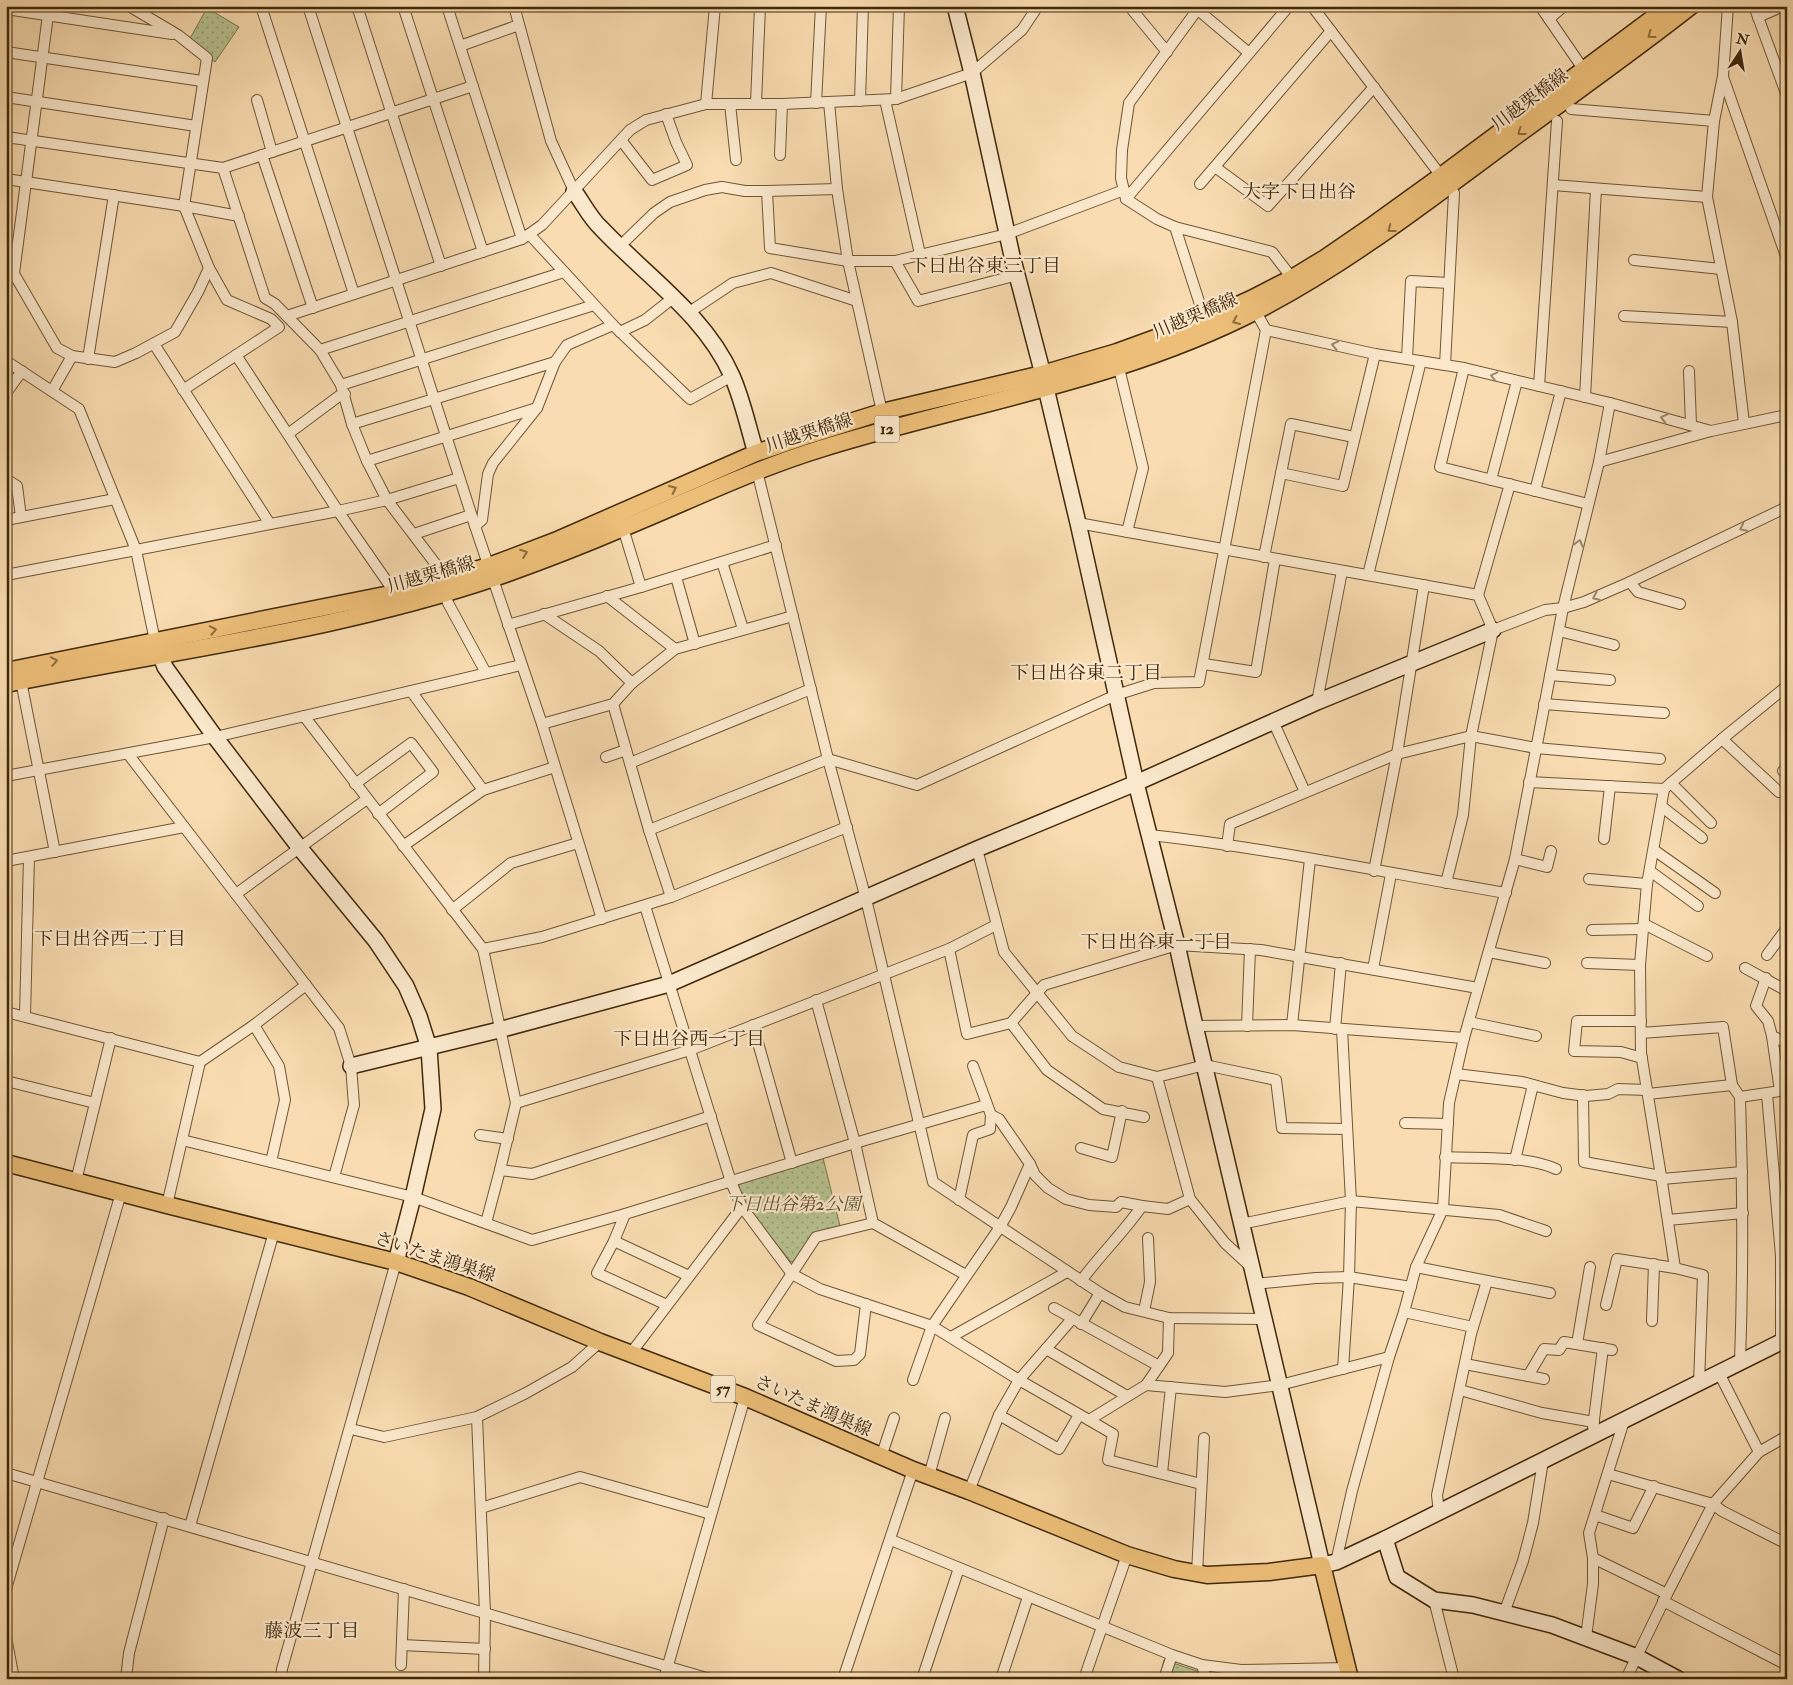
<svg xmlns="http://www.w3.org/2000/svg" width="1793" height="1685" viewBox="0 0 1793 1685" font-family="'IM FELL Double Pica','Noto Serif JP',serif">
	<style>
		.park { fill: url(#park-dots); stroke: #7c764e }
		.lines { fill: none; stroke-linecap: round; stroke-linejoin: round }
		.street-casing { stroke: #6f5634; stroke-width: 12 }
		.secondary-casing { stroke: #41290a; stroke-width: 18 }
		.primary-casing { stroke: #41290a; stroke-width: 19 }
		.street { stroke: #fbe8cc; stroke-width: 10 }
		.secondary { stroke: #fbe8cc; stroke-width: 15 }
		.primary { stroke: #ecbe78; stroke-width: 16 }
		.oneway { stroke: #8e6c3b }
		.oneway2 { stroke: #9e886b }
		.labels { text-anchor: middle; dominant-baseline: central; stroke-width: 4.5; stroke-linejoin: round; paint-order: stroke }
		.shield { fill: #fbe8cc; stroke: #796244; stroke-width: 1 }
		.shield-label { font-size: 16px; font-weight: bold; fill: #41290a }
		.street-label { font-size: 18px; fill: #41290a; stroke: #fbe8cc }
		.park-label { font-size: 18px; font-style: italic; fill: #5e4f2c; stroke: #fbe8cc }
		.neighbourhood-label { font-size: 19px; fill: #41290a; stroke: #fbe8cc }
	</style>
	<defs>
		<pattern id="park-dots" width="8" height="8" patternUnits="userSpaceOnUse" patternTransform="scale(1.25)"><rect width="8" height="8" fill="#b7c291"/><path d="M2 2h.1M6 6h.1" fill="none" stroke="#969e75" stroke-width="1.8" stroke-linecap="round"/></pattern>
	</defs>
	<rect width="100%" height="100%" fill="#f9dcb1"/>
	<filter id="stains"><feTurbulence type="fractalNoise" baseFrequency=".004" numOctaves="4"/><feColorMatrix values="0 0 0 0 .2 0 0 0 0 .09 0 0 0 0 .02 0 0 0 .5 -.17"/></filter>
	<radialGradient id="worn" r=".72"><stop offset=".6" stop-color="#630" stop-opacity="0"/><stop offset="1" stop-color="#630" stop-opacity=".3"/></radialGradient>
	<g class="park">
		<polygon points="207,8 239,27 215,62 188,42"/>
		<polygon points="823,1158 840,1226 812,1234 796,1261 791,1262 742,1201 737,1188 740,1184"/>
		<polygon points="1164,1660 1197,1671 1199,1679 1160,1679"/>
	</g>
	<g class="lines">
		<defs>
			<g id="street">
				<polyline points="261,6 354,294"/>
				<polyline points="308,6 475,526 542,724 602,919"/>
				<polyline points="357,6 441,266"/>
				<polyline points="403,6 483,252"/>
				<polyline points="447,6 522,239"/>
				<polyline points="514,6 551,141 574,191"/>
				<polyline points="1129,6 1167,52"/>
				<polyline points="1200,6 1129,103 1122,150 1121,178 1126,199 1157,219 1175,227 1272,252 1292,278"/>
				<polyline points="1312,6 1454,193 1445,365"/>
				<polyline points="1540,6 1584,70"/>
				<polyline points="1728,6 1723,76 1714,121 1707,197 1732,322 1744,423"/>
				<polyline points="1754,6 1787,96"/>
				<polyline points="6,9 172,34"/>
				<polyline points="1198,10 1249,53"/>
				<polyline points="1758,17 1783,6"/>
				<polyline points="1549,19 1564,6"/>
				<polyline points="460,46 519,25"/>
				<polyline points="6,52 202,81"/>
				<polyline points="1723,77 1787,259"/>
				<polyline points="6,97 196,126"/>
				<polyline points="896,99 899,6"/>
				<polyline points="257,100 272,152"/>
				<polyline points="885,100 920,254"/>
				<polyline points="860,101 863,6"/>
				<polyline points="829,102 837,189 848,261 882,412"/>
				<polyline points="756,103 760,6"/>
				<polyline points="816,103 821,6"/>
				<polyline points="706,104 715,6"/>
				<polyline points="730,104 736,160"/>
				<polyline points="1571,109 1714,121"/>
				<polyline points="6,137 223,168 473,86"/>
				<polyline points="621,140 652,180 687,165 676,142 666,114"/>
				<polyline points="262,155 313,308"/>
				<polyline points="780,155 782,104"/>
				<polyline points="1215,167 1268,206 1374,87"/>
				<polyline points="223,168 265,298 275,304 320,350 341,385 352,424 367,461 387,500 447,579"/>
				<polyline points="6,179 184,206 239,216"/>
				<polyline points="1200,184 1331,31"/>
				<polyline points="1553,185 1707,197"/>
				<polyline points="767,191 770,248 848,261 895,261 1007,234 1124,190"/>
				<polyline points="1126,199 1289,6"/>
				<polyline points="1175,227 1205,320"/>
				<polyline points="530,235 613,325 690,399 732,376"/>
				<polyline points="619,247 654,213 670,202 705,190 722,187 745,191 767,191 837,189"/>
				<polyline points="6,260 57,348 72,356 115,362 136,353 175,332 198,292 209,268 184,206 207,58 178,35 129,6"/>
				<polyline points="1634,260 1721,269"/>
				<polyline points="895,261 918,301 1017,275"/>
				<polyline points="14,273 48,15"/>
				<polyline points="688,313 733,283 771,273 857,301"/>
				<polyline points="287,316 522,239 542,225 630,130 646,120 706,104 782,104 896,99 972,73 1022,30 1038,6"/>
				<polyline points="1624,316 1732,322"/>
				<polyline points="1266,330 1375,354 1464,368 1610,403 1711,431"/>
				<polyline points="620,332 645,320 673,298"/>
				<polyline points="154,344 270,524"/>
				<polyline points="320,350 564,272"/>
				<polyline points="236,355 338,511 395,593"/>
				<polyline points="88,359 114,195"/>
				<polyline points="1407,359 1411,281 1449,283"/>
				<polyline points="6,361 79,409 136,550 155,641"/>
				<polyline points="1119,368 1143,468 1127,532"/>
				<polyline points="1464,368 1440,467 1588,504"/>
				<polyline points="1689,371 1691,425"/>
				<polyline points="341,385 594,305"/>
				<polyline points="1539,386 1557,121"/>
				<polyline points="183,390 279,327 271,319 227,300 209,268"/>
				<polyline points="52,391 72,356"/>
				<polyline points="6,393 22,371"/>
				<polyline points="1585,397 1596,189"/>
				<polyline points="352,424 555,362 567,345 613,325"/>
				<polyline points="288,434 339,396 345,394"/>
				<polyline points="367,461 537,408"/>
				<polyline points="1599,462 1711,431 1787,415"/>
				<polyline points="757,471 828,759 866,899 933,1182 1100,1293 1125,1307 1169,1318 1263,1319"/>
				<polyline points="1281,473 1343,486 1375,354"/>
				<polyline points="6,479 17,486 21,517"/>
				<polyline points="1491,480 1517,381"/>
				<polyline points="1535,491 1561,391"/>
				<polyline points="6,520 115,499"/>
				<polyline points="1078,523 1478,595 1493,630 1545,610 1563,608 1584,602 1630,582 1787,507"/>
				<polyline points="475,526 482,520 488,474 493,463 537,408 555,362"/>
				<polyline points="623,528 641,587"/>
				<polyline points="414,534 471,515"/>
				<polyline points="1264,557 1291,424 1354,437"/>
				<polyline points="722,562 743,629"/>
				<polyline points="6,575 338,511 387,500 459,478"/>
				<polyline points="1368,575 1421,361"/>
				<polyline points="676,577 695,644"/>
				<polyline points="1630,582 1638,592 1680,604"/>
				<polyline points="445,593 448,603 486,673"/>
				<polyline points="1478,595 1510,484"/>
				<polyline points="607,596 675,649"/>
				<polyline points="544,614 599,651 632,683"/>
				<polyline points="508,625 641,587 776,545"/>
				<polyline points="1559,631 1614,645"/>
				<polyline points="1204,664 1256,672 1275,559"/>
				<polyline points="1550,675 1610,680"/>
				<polyline points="21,681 55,852"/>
				<polyline points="411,691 483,790"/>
				<polyline points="1317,702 1342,571"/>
				<polyline points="613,704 649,830 671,897"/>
				<polyline points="1544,704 1664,713"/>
				<polyline points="304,716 483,949 542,937 671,897 847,827"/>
				<polyline points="1273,721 1305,792"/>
				<polyline points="542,724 613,704 632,683 675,649 793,616"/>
				<polyline points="215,737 521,665"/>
				<polyline points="1722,739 1779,792"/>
				<polyline points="128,754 339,1028 351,1066 354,1105 334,1177"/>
				<polyline points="606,757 626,750"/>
				<polyline points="630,763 811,689"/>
				<polyline points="1783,771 1787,768"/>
				<polyline points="6,776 215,737"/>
				<polyline points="1529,782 1664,789"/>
				<polyline points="1671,783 1711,823"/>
				<polyline points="355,784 411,743 433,772 378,814"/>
				<polyline points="1661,806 1702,838"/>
				<polyline points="649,830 828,759 917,785 1116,695 1154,683 1199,682 1266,330 1256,312"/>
				<path d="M1150,835c119,13 237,38 356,58"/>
				<polyline points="1604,839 1610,786"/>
				<polyline points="403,846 483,790 555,767"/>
				<polyline points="1227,846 1230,824 1397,754 1471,736 1536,748 1660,759"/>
				<polyline points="977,849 1004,952 1072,1036 1119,1067 1157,1077 1205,1065 1276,1080 1282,1128 1347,1129"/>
				<polyline points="1654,850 1715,893"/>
				<polyline points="1515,859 1547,867 1551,851"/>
				<polyline points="6,861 184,827"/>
				<polyline points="1374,871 1397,754 1424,585"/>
				<polyline points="1650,871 1698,906"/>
				<polyline points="1589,879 1647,884"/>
				<polyline points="1446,883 1463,815 1471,736 1493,630"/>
				<polyline points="236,894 367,799"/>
				<polyline points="645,906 731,1182 742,1207 792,1274 820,1289 932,1326 1019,1380 1089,1420 1146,1385 1168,1353 1169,1318"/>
				<polyline points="452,910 511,863 578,843"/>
				<polyline points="1644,924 1707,956"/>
				<polyline points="1592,930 1643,929"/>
				<polyline points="483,949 516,1103 500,1170 486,1223"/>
				<polyline points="949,949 967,1034 1011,1023 1044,985 1177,945 1261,950 1478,988"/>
				<polyline points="1489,952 1545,963"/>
				<polyline points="1767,955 1787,928"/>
				<polyline points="1587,963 1640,965"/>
				<polyline points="1745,968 1787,991"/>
				<polyline points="1373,969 1391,874"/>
				<polyline points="1766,978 1756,1006 1768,1021 1772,1036 1780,1091"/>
				<polyline points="816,1000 855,1143 873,1223 966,1275"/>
				<polyline points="6,1012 200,1062"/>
				<polyline points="25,1016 29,857"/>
				<polyline points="1641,1021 1577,1021 1574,1051 1621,1052 1642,1058"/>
				<polyline points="1469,1022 1536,1036"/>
				<polyline points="1011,1023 1047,1070 1103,1109 1144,1117"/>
				<polyline points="254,1025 279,1066 285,1100 271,1162"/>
				<polyline points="753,1025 792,1163"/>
				<polyline points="1292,1025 1310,859"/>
				<polyline points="1195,1026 1292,1025 1464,1038"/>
				<polyline points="1247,1026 1250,949"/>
				<polyline points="1335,1029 1341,963"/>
				<polyline points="1342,1029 1351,1201 1349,1277 1343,1369"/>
				<polyline points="1641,1033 1723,1027 1732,1085 1740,1097"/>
				<polyline points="1772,1036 1787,1043"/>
				<polyline points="1456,1074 1522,1082 1563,1093 1586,1096 1608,1094 1618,1089 1647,1090"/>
				<polyline points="1157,1077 1190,1199 1225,1243 1251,1267"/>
				<polyline points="6,1081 95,1103"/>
				<polyline points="1648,1094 1732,1085"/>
				<polyline points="1767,1094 1781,1256 1781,1342"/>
				<polyline points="1583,1095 1584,1162 1661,1176"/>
				<polyline points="516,1103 690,1050 949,949 996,925"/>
				<polyline points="991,1115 999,1119 1030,1164 1035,1175 1048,1188 1066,1199 1089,1205 1116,1207 1121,1202 1142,1206"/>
				<polyline points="1405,1123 1448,1124"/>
				<polyline points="480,1135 508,1139"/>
				<polyline points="182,1140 413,1197 532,1240 625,1214 855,1143 986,1105"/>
				<polyline points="1081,1148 1112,1157 1122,1111"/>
				<path d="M1445,1157c34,2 80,-2 111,12"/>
				<polyline points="1515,1160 1533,1085"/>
				<polyline points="500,1170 532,1174 711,1116"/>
				<polyline points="1662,1179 1742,1172"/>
				<polyline points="76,1181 111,1038"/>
				<polyline points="959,1200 973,1135 990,1129 991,1115 973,1066"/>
				<polyline points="167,1205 200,1062 254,1025 306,985"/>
				<polyline points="625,1214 614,1241 597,1273 667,1305"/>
				<polyline points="1668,1220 1743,1213"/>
				<polyline points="1241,1224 1351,1201 1499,1215 1546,1231"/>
				<polyline points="614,1241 689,1276"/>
				<polyline points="1416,1267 1550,1293"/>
				<polyline points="1675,1268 1661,1176 1641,1053 1640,965 1643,929 1647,884 1664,789 1722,739 1787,686"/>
				<path d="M1081,1281c19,-26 42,-48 61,-75l26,3 22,-10"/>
				<polyline points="1255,1284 1316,1278 1349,1277 1411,1287"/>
				<polyline points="866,1304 860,1354 854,1360 836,1361 758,1325 816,1237 873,1223"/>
				<polyline points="1606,1305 1617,1259 1675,1268 1703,1275 1699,1383"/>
				<polyline points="1054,1308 1159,1366"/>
				<polyline points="1144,1311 1150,1282 1148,1238"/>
				<polyline points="1404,1312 1473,1327"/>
				<polyline points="1652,1321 1654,1264"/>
				<polyline points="1081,1324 1100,1293"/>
				<polyline points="951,1337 1067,1272"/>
				<polyline points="1577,1344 1590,1267"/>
				<polyline points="1046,1349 1127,1396"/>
				<polyline points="631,1353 742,1207"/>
				<path d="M1740,1363c3,-89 3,-177 0,-266l47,-7"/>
				<polyline points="1465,1364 1544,1379"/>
				<polyline points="1719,1373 1759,1452"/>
				<polyline points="1528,1376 1544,1349 1559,1350 1564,1342 1612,1350"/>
				<polyline points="913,1380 932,1326 1000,1227 1011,1207 1030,1164"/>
				<polyline points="1146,1385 1225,1392 1280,1385 1389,1357"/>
				<polyline points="1460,1390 1542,1413 1594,1422"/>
				<polyline points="999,1415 1059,1449 1079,1415"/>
				<polyline points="477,1417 485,1613 484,1679"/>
				<polyline points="1089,1420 1113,1434 1108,1460 1201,1484"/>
				<polyline points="1593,1427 1603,1348"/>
				<polyline points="351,1429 384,1437 477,1417 526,1393 572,1367 600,1342"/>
				<polyline points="881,1457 894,1418"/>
				<polyline points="6,1473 710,1679"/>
				<polyline points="1162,1473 1171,1387"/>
				<polyline points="1608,1474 1713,1504 1722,1511 1787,1544"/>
				<polyline points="929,1476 945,1418"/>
				<polyline points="969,1491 999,1415 1019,1380 1072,1319"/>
				<polyline points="481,1508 580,1477 711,1514"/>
				<polyline points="1439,1513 1437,1495 1471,1334 1487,1281"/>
				<polyline points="1595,1515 1633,1528 1654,1486"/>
				<polyline points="190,1526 274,1232"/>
				<polyline points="891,1540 1172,1655 1202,1665 1241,1670 1347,1668"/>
				<polyline points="1593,1558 1667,1594"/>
				<polyline points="1336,1562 1352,1491 1389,1357 1404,1312 1416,1267 1443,1209 1449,1103 1464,1038 1515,859 1563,608 1599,462 1610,403"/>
				<polyline points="1197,1573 1204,1438"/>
				<polyline points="6,1589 121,1193"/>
				<polyline points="1434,1600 1454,1679"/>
				<polyline points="1663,1601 1787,1665"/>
				<polyline points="1504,1613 1523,1561 1533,1523 1543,1461"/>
				<polyline points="6,1637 14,1679"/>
				<polyline points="1586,1637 1593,1584 1593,1558 1589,1533 1624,1421"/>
				<polyline points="402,1645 485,1649"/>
				<polyline points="401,1665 404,1589"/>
				<polyline points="1202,1665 1206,1679"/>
				<polyline points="126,1679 129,1653 164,1518"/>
				<path d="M281,1679l1,-10c37,-136 77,-271 114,-407"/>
				<polyline points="664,1679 745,1397"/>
				<polyline points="843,1679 913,1470"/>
				<polyline points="922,1679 959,1568"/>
				<polyline points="1001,1679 1028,1597"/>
				<polyline points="1084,1679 1127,1555"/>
				<polyline points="1164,1679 1172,1655"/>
				<polyline points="1626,1679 1667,1594 1713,1504 1759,1452 1787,1436"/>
			</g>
			<g id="secondary">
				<polyline points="955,6 972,73 1012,256 1040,363 1078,523 1136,783 1177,945 1195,1026 1322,1565 1336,1562 1385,1539 1787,1339"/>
				<path d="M574,191c9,12 16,27 27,37 45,48 104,87 131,148 11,25 16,51 24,77"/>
				<polyline points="156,644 165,667 215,737"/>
				<polyline points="215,737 299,847 376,941 406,986 419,1016 429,1048 433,1109 413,1197 396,1262"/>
				<polyline points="351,1066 499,1030 669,984 977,849 1136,783 1317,702 1493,630"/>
				<polyline points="1385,1539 1397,1577 1434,1600 1473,1605 1552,1625 1637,1657 1678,1679"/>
			</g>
			<g id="primary">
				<polyline points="6,671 395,593 489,566 555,541 756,453 809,435 882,412 1042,374 1117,352 1205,320 1251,299 1292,278 1325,258 1373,225 1441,176 1669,6"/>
				<path d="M6,684c162,-33 331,-53 488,-106 43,-15 87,-32 129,-50 66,-27 129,-58 197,-79 147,-46 302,-68 440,-140 88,-46 165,-106 245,-165 62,-46 125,-90 186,-138"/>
				<polyline points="6,1163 167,1205 396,1262 469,1287 600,1342 745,1397 913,1470 969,1491 1127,1555 1174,1569 1207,1575 1269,1572 1322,1565 1350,1679"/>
			</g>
		</defs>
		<use href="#street" class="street-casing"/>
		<use href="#secondary" class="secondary-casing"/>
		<use href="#primary" class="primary-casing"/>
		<use href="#street" class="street"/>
		<use href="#secondary" class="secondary"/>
		<use href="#primary" class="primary"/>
	</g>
	<defs><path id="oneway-chevron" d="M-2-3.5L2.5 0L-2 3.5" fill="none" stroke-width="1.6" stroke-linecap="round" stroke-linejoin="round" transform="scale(1.25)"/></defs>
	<g class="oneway">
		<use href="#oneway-chevron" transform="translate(1651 35) rotate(144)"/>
		<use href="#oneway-chevron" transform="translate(1521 132) rotate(143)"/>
		<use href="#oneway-chevron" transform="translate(1391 229) rotate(143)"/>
		<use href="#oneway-chevron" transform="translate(1236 321) rotate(155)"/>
		<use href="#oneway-chevron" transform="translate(673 489) rotate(-25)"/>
		<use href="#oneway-chevron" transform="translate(524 553) rotate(-21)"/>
		<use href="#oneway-chevron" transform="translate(213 630) rotate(-11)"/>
		<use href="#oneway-chevron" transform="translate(54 661) rotate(-11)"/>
	</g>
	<g class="oneway2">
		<use href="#oneway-chevron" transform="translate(1335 345) rotate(-168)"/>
		<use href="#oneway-chevron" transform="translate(1494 376) rotate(-167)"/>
		<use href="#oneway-chevron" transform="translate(1664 418) rotate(-165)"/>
		<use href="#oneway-chevron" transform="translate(1743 528) rotate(154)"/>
		<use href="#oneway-chevron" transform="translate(1579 543) rotate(-76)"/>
		<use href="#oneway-chevron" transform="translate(1596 597) rotate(157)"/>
	</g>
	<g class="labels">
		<g class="shield">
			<rect x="874.5" y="415.5" width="25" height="27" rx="4"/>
			<rect x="710.5" y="1375.5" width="25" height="27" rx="4"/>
		</g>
		<g class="shield-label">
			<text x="887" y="429">12</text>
			<text x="723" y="1389">57</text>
		</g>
		<g class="street-label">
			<text transform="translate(1530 100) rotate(-37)">川越栗橋線</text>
			<text transform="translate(1195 316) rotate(-23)">川越栗橋線</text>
			<text transform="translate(809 433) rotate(-18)">川越栗橋線</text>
			<text transform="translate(431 575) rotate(-16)">川越栗橋線</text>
			<text transform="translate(435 1257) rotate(18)">さいたま鴻巣線</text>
			<text transform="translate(813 1406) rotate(24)">さいたま鴻巣線</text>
		</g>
		<g class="park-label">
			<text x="793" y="1204">下日出谷第2公園</text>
		</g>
		<g class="neighbourhood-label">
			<text x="1299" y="192">大字下日出谷</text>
			<text x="985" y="266">下日出谷東三丁目</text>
			<text x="1086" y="673">下日出谷東二丁目</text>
			<text x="110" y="939">下日出谷西二丁目</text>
			<text x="1156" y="942">下日出谷東一丁目</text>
			<text x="689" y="1039">下日出谷西一丁目</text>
			<text x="312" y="1631">藤波三丁目</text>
		</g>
	</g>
	<rect width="1793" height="1685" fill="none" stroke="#f9dcb1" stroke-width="25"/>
	<rect x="8" y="8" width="1778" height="1670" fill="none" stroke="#41290a" stroke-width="2.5"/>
	<rect x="12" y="12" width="1768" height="1660" fill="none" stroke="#41290a"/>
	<g transform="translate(1740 52) rotate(12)" stroke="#fbe8cc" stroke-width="4" paint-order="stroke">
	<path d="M0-4L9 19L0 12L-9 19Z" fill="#41290a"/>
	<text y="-8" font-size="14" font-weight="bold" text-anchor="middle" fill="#41290a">N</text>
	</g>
	<rect width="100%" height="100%" filter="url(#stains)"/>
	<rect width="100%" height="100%" fill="url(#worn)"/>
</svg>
